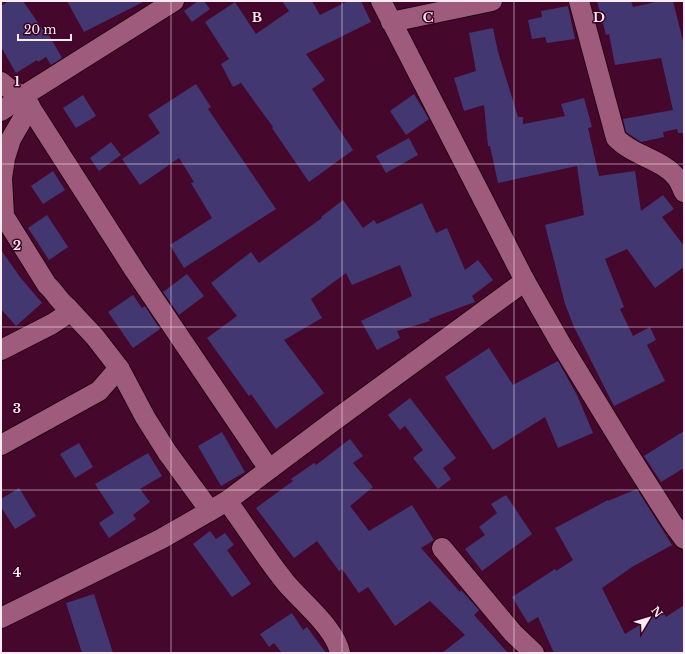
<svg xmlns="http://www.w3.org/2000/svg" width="685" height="654" viewBox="0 0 685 654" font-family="'Libre Baskerville',serif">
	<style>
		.building { fill: #433772 }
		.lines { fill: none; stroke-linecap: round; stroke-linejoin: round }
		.street-casing { stroke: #240013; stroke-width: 22 }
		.street { stroke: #9f5b7c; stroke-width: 20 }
		.grid { fill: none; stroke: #fbebf2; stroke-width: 1; stroke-opacity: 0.55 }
		.grid-label { font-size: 13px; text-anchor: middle; font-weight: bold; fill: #fbebf2; stroke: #390022; stroke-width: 3; stroke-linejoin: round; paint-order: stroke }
	</style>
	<rect width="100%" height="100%" fill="#45072c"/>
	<g class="building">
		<polygon points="9,1 23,1 43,30 45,28 62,58 51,65 46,57 38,62 37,60 16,73 1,47 1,6"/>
		<polygon points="67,1 145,1 84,32"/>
		<polygon points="198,1 204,1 210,9 192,22 184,11"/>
		<polygon points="282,1 312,1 320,15 348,1 361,1 371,22 306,54 325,80 312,89 353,150 309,182 272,128 273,127 241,83 233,87 221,64 229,59 205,22 235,2 256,34 289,11"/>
		<polygon points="597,1 631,1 633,7 660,1 673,1 684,45 684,133 678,133 677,129 663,132 664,137 641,142 626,132 623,119 673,110 661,58 615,65 609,34 606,35"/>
		<polygon points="568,6 575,39 547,43 545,37 532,39 528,20 542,17 541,11"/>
		<polygon points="493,28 498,52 518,117 523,117 523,124 565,116 561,104 584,98 592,127 588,128 599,176 635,171 641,211 663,195 674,209 662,217 684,246 684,267 655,288 627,249 605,259 624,307 620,309 633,336 650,327 656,340 647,345 665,381 614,406 574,327 565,304 545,225 584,215 577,166 498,183 490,146 488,146 484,105 464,111 454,78 476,71 469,33"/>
		<polygon points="196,84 211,107 208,109 276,209 184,268 170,245 212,218 191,183 194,182 179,158 140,185 122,159 160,133 148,115"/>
		<polygon points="414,94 429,119 406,135 390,111"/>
		<polygon points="83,95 96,116 76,128 63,108"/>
		<polygon points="409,138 418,155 386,173 376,156"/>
		<polygon points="111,142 121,155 99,171 90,158"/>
		<polygon points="53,171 65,190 43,204 31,186"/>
		<polygon points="343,200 363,228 374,220 377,224 422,203 436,233 447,228 465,270 478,260 493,280 472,296 475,302 429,319 430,321 397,331 400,338 377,350 361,321 412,296 400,265 352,285 346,273 311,299 322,318 284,340 324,393 276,429 251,394 249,396 207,338 237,316 211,283 251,252 259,263 322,218 321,217"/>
		<polygon points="47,215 68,247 49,260 28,228"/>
		<polygon points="1,250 20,277 42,303 16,326 1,309"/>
		<polygon points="187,274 204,296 179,315 163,292"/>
		<polygon points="133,295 142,308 145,306 160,329 133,348 108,312"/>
		<polygon points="489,348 513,385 558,361 577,395 593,433 558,448 545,417 493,450 445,377"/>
		<polygon points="410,398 456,458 443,468 451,479 438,489 413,458 423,450 405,426 400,430 388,415"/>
		<polygon points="684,431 684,468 661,482 644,456"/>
		<polygon points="222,432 245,472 221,486 198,446"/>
		<polygon points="350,439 363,456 353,463 373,487 350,506 369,531 412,505 434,540 421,548 460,592 461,590 479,610 474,615 508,653 442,653 465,635 430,601 395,626 368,587 359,593 342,569 339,571 317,541 294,558 256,508 293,481 291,479 314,463 316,465"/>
		<polygon points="79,443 93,467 75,478 60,454"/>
		<polygon points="148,453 162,476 140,489 150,502 133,515 136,519 109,538 99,523 114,513 95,484"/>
		<polygon points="19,488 36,516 15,529 1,507 1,499"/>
		<polygon points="637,489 672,545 632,567 602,588 625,634 662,611 666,617 684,605 684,653 554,653 538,617 528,623 512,597 555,569 556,571 573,560 555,528 608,500 608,501"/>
		<polygon points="506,495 532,534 482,571 465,549 485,535 479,527 497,513 491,504"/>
		<polygon points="210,531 216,539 225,533 234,545 227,550 251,584 232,597 193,544"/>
		<polygon points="94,594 113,653 82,653 66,603"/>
		<polygon points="292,613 303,630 307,627 326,653 282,653 274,643 269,647 260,634"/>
	</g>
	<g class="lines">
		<defs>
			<g id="street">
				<polyline points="381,1 525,281 561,344 629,455 671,521 684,539"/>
				<path d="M579,1l37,137c17,18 46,21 61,40 3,4 5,10 7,14"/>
				<polyline points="391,22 492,1"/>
				<polyline points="1,82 11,90 23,96 135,271 269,469"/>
				<polyline points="1,111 23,96 174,1"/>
				<polyline points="67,307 95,337 119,368 145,417 167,452 210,511"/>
				<path d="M1,350l51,-26 12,-8 3,-9c-8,-6 -12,-15 -20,-22l-43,-69 -2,-38 3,-20 6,-19 19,-33"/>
				<polyline points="1,445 99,391 119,368"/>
				<path d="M227,501c20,27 38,56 59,82 17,20 49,45 54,70"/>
				<polyline points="442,548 513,633 534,653"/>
				<polyline points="1,618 161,539 227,501 335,420 525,281"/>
			</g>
		</defs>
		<use href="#street" class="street-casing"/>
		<use href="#street" class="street"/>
	</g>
	<path class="grid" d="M171,1v652M342,1v652M514,1v652M1,164h683M1,327h683M1,490h683"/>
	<g class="grid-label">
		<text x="257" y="22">B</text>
		<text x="428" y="22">C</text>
		<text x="599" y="22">D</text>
		<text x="17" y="86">1</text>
		<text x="17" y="250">2</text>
		<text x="17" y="413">3</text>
		<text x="17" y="577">4</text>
	</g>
	<rect width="685" height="654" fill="none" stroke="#fbebf2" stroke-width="4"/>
	<g transform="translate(649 618) rotate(52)" stroke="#390022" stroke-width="3" paint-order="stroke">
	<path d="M0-3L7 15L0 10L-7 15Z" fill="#fbebf2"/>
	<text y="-6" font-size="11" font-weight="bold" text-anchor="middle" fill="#fbebf2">N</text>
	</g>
	<path d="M18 34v6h53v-6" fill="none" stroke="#fbebf2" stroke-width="2"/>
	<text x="24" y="34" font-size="12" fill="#fbebf2" stroke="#390022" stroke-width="3" paint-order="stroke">20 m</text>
</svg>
